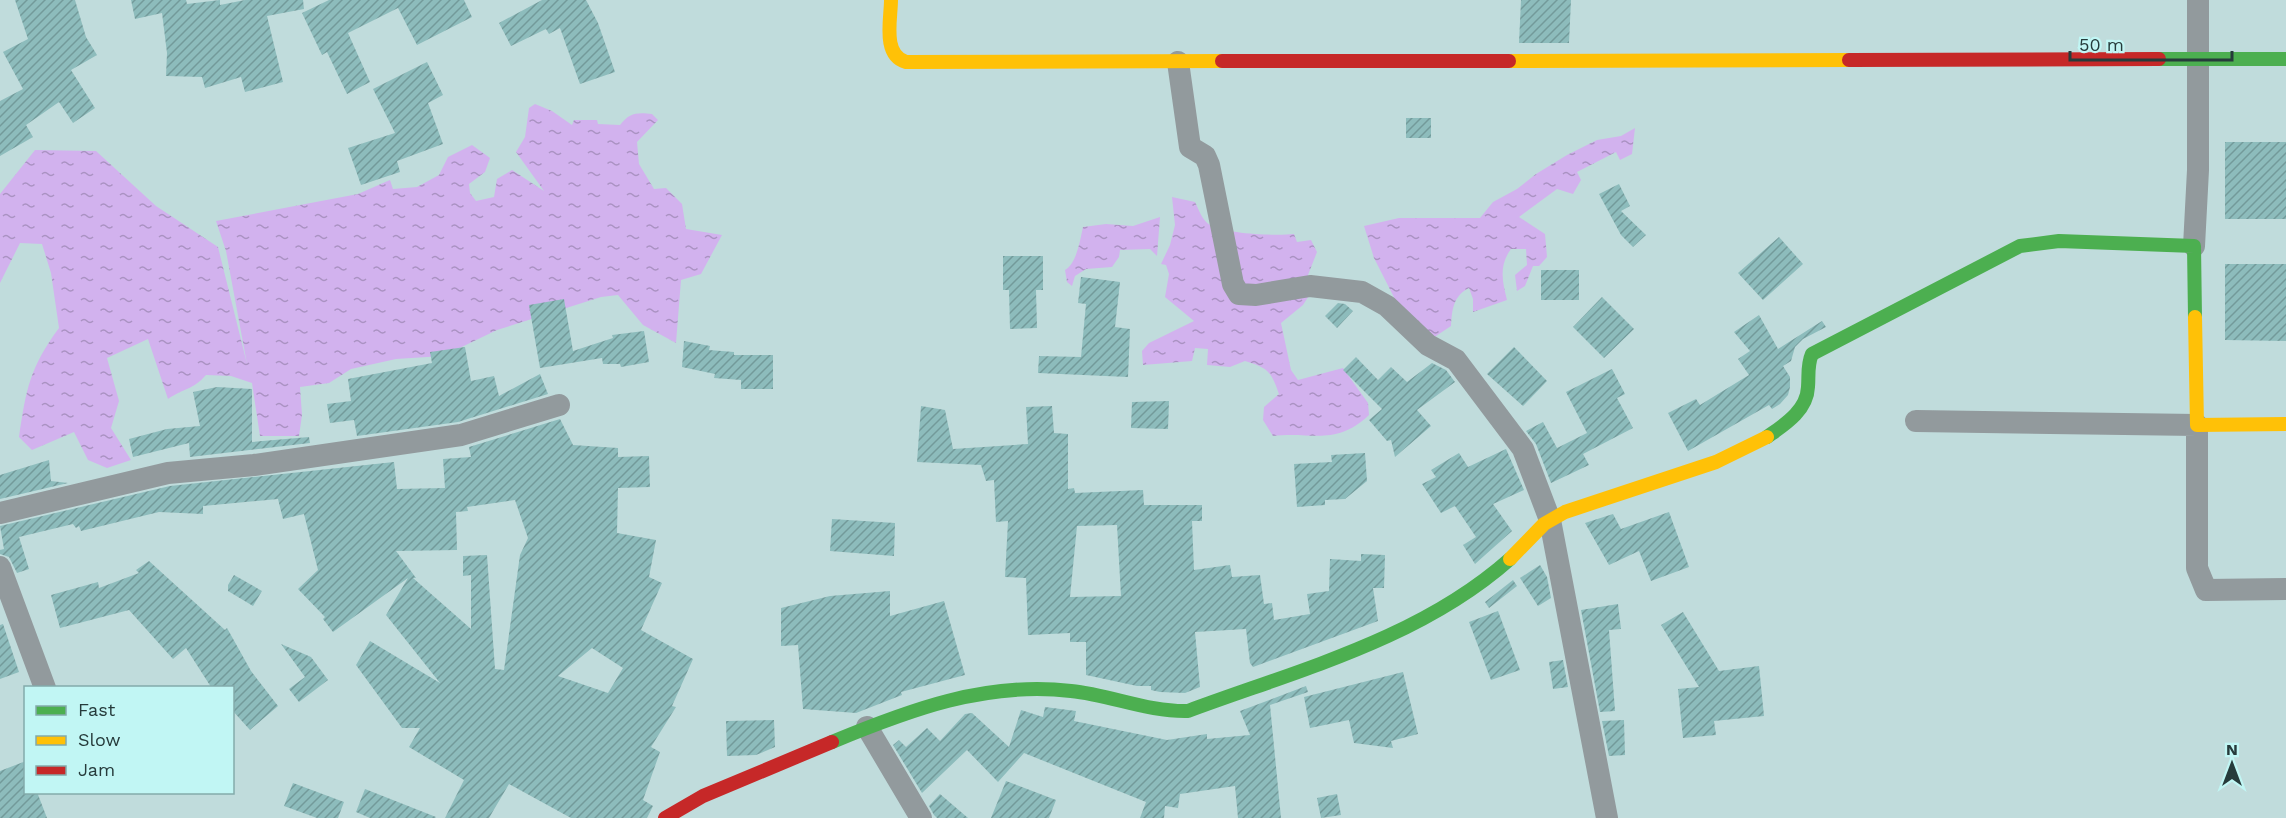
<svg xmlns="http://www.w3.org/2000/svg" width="2286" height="818" viewBox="0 0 2286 818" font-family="'Work Sans',sans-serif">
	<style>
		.water { fill: url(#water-ripples) }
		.building { fill: url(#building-hatch); fill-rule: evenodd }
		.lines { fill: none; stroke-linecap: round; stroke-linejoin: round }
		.street { stroke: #929a9d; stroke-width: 22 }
		.fast { stroke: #4caf50; stroke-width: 14 }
		.slow { stroke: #ffc107; stroke-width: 14 }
		.jam { stroke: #c62828; stroke-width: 14 }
	</style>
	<defs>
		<pattern id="water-ripples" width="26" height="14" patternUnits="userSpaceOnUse" patternTransform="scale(1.5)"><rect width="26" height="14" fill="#d2b2ee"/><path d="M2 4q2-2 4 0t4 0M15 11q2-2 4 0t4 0" fill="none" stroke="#aa92c2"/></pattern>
		<pattern id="building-hatch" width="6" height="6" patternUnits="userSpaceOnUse" patternTransform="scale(1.5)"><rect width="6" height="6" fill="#8dbcbc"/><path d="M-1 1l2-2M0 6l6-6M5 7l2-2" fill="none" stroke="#739a9a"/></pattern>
	</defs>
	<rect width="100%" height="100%" fill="#c0dcdc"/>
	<g class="water">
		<path d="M535,104l17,7 20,14 2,-5h23l1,4 22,1c9,-12 17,-13 32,-11l6,6 -21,22 2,22 15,25 12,-1 16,16 4,25 36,6 -21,39 -20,6 -5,63 -33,-18 -25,-30 -17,2 -104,33 -54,26 -47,3 -45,10 -22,14 -29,4 2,28 -3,21h-39l-8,-53 -21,-7 -25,-1c-13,15 -22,13 -38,24l-20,-60 -41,19 12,43 -8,27 20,32 -24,8 -19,-8 -14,-28 -42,18 -13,-13c7,-48 11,-70 40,-109l-8,-55 -9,-29 -22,-1 -20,40v-89l35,-44 61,1 60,55 62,41 29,117 -21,-113 -10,-30 142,-27 32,-14 3,9 24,-2 22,-12 9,-18 24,-12 18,13 -5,14 -16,12 1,9 6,8 18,-4 3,-18 15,-9 32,21 -28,-39 9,-15 4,-29z"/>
		<path d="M1635,128l-3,26 -12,6 -4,-8 -39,20 4,8 -8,14 -16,-5 -38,28 26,17 2,23 -8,9h-6l-8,20 -8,5 -2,-16 12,-10 -1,-16h-15c-12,16 -9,32 -4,51l-34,12v-13l-4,-11c-16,8 -17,22 -18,38l-24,16 -25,-29 -28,-55 -10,-32 35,-8h81l13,-16 24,-13 19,-15 31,-19 30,-15 24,-4z"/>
		<path d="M1172,197l23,5c4,8 7,18 15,23 16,9 65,11 84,9l3,8 14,-2 6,12 -9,23 2,19 -7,11 -22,18 10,47 7,10 45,-12 25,35 1,12c-34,32 -57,16 -96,21l-10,-16 1,-13 15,-13c-8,-23 -11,-26 -34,-33l-15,6 -23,-2 1,-16 -13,-1 -3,13 -49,4 -1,-14 7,-8 45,-22 -29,-24 4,-23 -3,-9 -5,-1 9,-19 5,-20z"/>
		<path d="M1160,217l-3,39 -7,-7 -30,1 -1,7 -7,10 -26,2 -11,7 -3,10 -5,-4 -2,-12c12,-7 15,-30 18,-43l23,-3 27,2z"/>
	</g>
	<g class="building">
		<polygon points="15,0 75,0 86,37 97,55 71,70 95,108 73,123 59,102 26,125 33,137 0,156 0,101 23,89 3,52 28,39"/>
		<polygon points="131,0 186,0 187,4 220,0 220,5 245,0 303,0 304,9 267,16 283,82 245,92 241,77 205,88 202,77 166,76 167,53 162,13 135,19"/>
		<polygon points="329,0 464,0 472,17 417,45 398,8 348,33 370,82 347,94 327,52 322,55 302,13"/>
		<polygon points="542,0 586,0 598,23 615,72 580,84 560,28 549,34 546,29 511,46 499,23"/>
		<polygon points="1521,0 1571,0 1569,43 1519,43"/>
		<polygon points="427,62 443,95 428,103 443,144 397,161 400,172 361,185 348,148 395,133 373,89"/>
		<rect x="1406" y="118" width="25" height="20"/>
		<rect x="2225" y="142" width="61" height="77"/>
		<polygon points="1619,184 1630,206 1621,211 1646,235 1633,247 1621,235 1599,194"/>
		<polygon points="1779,237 1803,264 1763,300 1738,273"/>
		<polygon points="1003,256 1043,256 1043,290 1036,290 1037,328 1010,329 1009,290 1003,290"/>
		<polygon points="2225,264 2286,264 2286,341 2225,340"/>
		<rect x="1541" y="270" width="38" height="30"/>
		<polygon points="1081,277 1120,282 1115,327 1130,329 1128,377 1038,373 1039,356 1081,357 1086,304 1078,303"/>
		<polygon points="1602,297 1634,329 1604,358 1573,327"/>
		<polygon points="564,299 573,351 613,338 612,335 644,331 649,362 621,367 620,364 603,364 602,358 540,368 529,305"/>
		<polygon points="1338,303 1345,304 1353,311 1337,328 1325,316"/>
		<polygon points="1759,315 1778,349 1822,321 1826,327 1803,339 1795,347 1791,361 1783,366 1790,377 1790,387 1788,395 1780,404 1772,409 1769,405 1688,451 1668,413 1696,399 1700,405 1749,375 1738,359 1750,351 1734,332"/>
		<polygon points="684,341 710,346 709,350 734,352 734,355 773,355 773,389 741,389 741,380 714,378 715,374 682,367"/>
		<polygon points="465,347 471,381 494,376 499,396 540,374 548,394 458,422 357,436 354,420 330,423 327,404 351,401 348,379 432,363 430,352"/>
		<polygon points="1514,347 1547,381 1523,406 1487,374"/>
		<polygon points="1356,357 1378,380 1391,367 1407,382 1432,363 1446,370 1455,382 1417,410 1431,426 1395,457 1391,440 1387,441 1369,420 1382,409 1343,370"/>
		<polygon points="1612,369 1625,394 1617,398 1633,428 1583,454 1589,465 1551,483 1536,444 1526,431 1543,422 1557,448 1587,433 1566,392"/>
		<polygon points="217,387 252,389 252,442 309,437 310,443 190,457 189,443 133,457 129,439 167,429 200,426 193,392"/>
		<polygon points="1169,401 1168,429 1131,428 1132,402"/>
		<path d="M921,406l24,4 8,39 75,-5 -2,-37 26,-1 2,27 14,1v55l6,-1 1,5 68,-3 1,15h58v16h-10l2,49 36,-5 2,12 28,-2 4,29 8,-1 2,17 36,-6 -3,-20 22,-3 1,-32 31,2v-7l24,1 -1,33h-11l5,33 -125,46 -3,-4 -4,-34 -51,3 5,55 -15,6 -25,-1 -9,-2v-4h-14l-51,-11v-33h-16v-9l-42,2 -2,-57 -21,-1 3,-56 -12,1 -2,-42 -8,1 -5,-16 -64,-3zM1117,525l4,71 -51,1 7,-71z"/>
		<path d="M560,419l13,26 45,3v9l31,-1 1,31 -32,1 -1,45 39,7 -7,37 13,6 -21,47 52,29 -21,47 4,1 -25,40 9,5 -17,48 10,6 -6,12h-76l-62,-34 -20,34h-44l19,-38 -55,-33 11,-19h-18l-46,-63 14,-24 70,42 -54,-68 22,-37 -75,54 -10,-13 2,-2 -27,-28 20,-19 -14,-56 -21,5 -5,-20 -75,7v8l-44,-2 -78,19 -2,-5 -3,2 -3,-4 -54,13 10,32 -12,4 -8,-16 -9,-3v-4l4,-1 -4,-23 170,-40 224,-24 3,27 48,-1 -2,-29 28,-2 -2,-10zM515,500l13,38 -8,17 -16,115 -9,-1 -8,-114 -24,1v20l8,-1v54l-58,-51h3l-20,-27 61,-1 -1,-38 12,-1 -1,-4zM592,648l31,20 -15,25 -50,-17z"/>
		<polygon points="1506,449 1524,490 1493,504 1512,531 1475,564 1463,545 1476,537 1455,506 1441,513 1422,484 1436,477 1431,470 1459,453 1468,467"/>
		<polygon points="1365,453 1367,481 1345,499 1325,500 1325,505 1297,507 1294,464 1332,462 1331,455"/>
		<polygon points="49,460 51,481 68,483 0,499 0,475"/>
		<polygon points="1669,512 1689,567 1651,581 1639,551 1609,565 1585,523 1613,514 1621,529"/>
		<polygon points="832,519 895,523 894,556 830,551"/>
		<polygon points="149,561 225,630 227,628 251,671 278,706 250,730 232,710 232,687 211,687 186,648 173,659 129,610 60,628 51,595 98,582 99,588 139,573 136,570"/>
		<polygon points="1540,565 1547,577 1551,598 1538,606 1520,578"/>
		<polygon points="234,575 262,591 253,606 228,591 228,585"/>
		<polygon points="1513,580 1517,586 1489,608 1485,602"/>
		<polygon points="890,591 890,616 944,601 965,675 901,692 902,695 856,713 803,709 798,645 781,646 781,608 830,596"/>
		<polygon points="1618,604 1621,629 1609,630 1615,711 1600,712 1581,610"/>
		<polygon points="1498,611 1520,670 1491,680 1469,622"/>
		<polygon points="1683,612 1719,671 1759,666 1764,716 1714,721 1716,735 1683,738 1678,689 1699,687 1661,625"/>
		<polygon points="3,624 19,672 0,679 0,625"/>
		<polygon points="281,644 311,657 328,680 299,702 289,689 305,677"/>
		<polygon points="1563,660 1568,687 1553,689 1549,662"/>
		<polygon points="1403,672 1418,734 1391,741 1393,748 1354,743 1349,720 1310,728 1304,697"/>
		<polygon points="1306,686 1308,692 1270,705 1281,818 1238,818 1235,786 1180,794 1178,808 1165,806 1164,818 1140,818 1146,802 1024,753 998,782 967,750 922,793 893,745 899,740 906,747 927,728 940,741 965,714 972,713 1009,747 1021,710 1043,717 1045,707 1076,711 1074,721 1167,740 1207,734 1207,739 1250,735 1240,711"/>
		<polygon points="774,720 775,747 756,755 727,756 726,721"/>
		<polygon points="1624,720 1625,755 1609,756 1602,721"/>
		<polygon points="26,761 26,792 37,792 47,818 0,818 0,771"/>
		<polygon points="1006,781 1056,800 1049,818 991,818"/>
		<polygon points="293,783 344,802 338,818 317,818 284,806"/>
		<polygon points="365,789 436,817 435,818 370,818 356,812"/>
		<polygon points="940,794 968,818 937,818 934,815 929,806"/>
		<polygon points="1337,794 1341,815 1321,818 1317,798"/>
	</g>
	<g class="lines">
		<g class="street">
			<polyline points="1178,62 1190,147 1205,156 1209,165 1233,284 1239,294 1256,295 1310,286 1362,292 1387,306 1428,345 1456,360 1523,449 1550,520 1607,818"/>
			<polyline points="2194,246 2198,170 2198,0"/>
			<polyline points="1916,421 2197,425 2197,568 2206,590 2286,589"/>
			<polyline points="0,513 168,473 254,465 461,435 559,405"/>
			<polyline points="0,567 45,688"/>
			<polyline points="867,727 921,818"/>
		</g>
		<g class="fast">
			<polyline points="2159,59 2286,59"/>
			<path d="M1767,437c17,-12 40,-26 41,-50 1,-11 -1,-22 4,-33l208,-108 39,-5 135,5 1,71"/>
			<path d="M832,742c77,-32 154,-61 239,-51 40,4 77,21 117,20 110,-41 232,-72 322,-152"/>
		</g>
		<g class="slow">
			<path d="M891,0c0,19 -9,55 15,62l316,-1"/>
			<polyline points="1509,61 1849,60"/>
			<polyline points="2195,317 2197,425 2286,424"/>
			<polyline points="1510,559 1544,524 1565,512 1716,462 1767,437"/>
		</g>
		<g class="jam">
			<polyline points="1849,60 2159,59"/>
			<polyline points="1222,61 1509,61"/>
			<polyline points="665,818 703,796 832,742"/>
		</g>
	</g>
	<rect x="24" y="686" width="210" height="108" fill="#c1f6f4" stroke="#83abaa" stroke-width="1.5"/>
	<rect x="36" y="706" width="30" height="9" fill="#4caf50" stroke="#83abaa" stroke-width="1.5"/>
	<text x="78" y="716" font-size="18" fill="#263b3b">Fast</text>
	<rect x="36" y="736" width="30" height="9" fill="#ffc107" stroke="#83abaa" stroke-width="1.5"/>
	<text x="78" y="746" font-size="18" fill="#263b3b">Slow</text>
	<rect x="36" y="766" width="30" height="9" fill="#c62828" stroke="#83abaa" stroke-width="1.5"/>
	<text x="78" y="776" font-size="18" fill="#263b3b">Jam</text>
	<g transform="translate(2232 764)" stroke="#c1f6f4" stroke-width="4.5" paint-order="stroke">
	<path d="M0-4.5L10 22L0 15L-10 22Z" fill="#263b3b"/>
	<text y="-9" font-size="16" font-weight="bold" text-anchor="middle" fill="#263b3b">N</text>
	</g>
	<path d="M2070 51v9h162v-9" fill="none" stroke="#263b3b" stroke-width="3"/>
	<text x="2079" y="51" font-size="18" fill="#263b3b" stroke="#c1f6f4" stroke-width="4.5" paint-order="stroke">50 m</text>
</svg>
